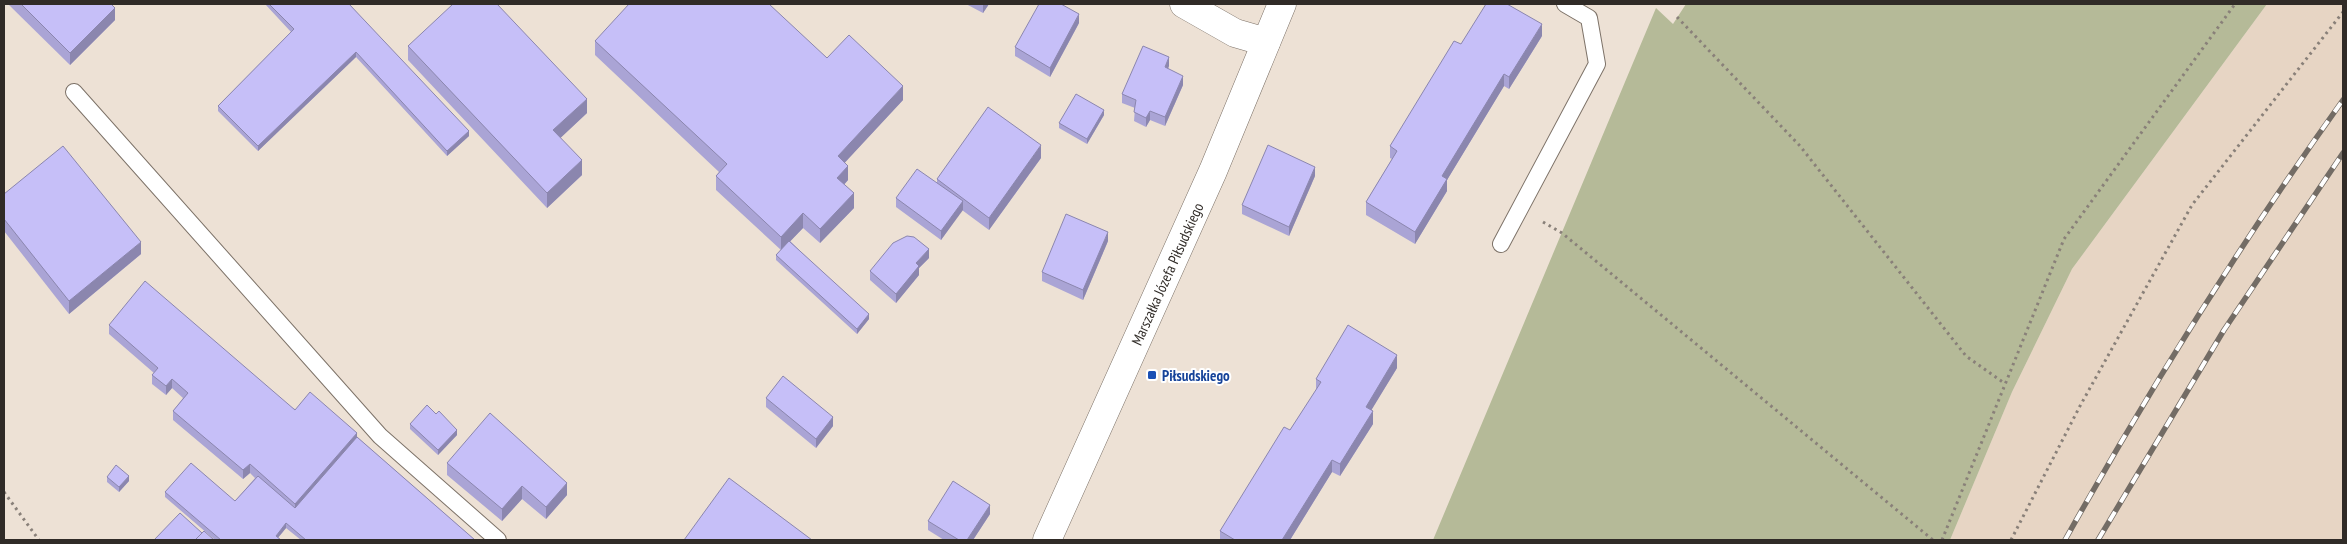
<svg xmlns="http://www.w3.org/2000/svg" width="2347" height="544" viewBox="0 0 2347 544" font-family="'PT Sans Narrow',sans-serif">
	<style>
		.built { fill: #e7d5c4 }
		.green { fill: #b5ba98 }
		.lines { fill: none; stroke-linecap: round; stroke-linejoin: round }
		.lane-casing { stroke: #7d7268; stroke-width: 18 }
		.street-casing { stroke: #7d7268; stroke-width: 29 }
		.secondary-casing { stroke: #7d7268; stroke-width: 29 }
		.path { stroke: #898079; stroke-width: 3; stroke-dasharray: 2.5 4; stroke-linecap: butt }
		.lane { stroke: #fff; stroke-width: 16 }
		.street { stroke: #fff; stroke-width: 28 }
		.secondary { stroke: #fff; stroke-width: 28 }
		.rail-casing { stroke: #736c65; stroke-width: 5.5 }
		.rail { stroke: #fff; stroke-width: 4; stroke-dasharray: 11; stroke-linecap: butt }
		.wall { fill: #aaa4d5 }
		.shaded-wall { fill: #8b86ae }
		.building { fill: #c6bff8; stroke: #8b86ae }
		.transit-dot { fill: #1a4fb4; stroke: #fff; stroke-width: 2 }
		.labels { text-anchor: middle; dominant-baseline: central; stroke-width: 4; stroke-linejoin: round; paint-order: stroke }
		.street-label { font-size: 15px; fill: #302b27; stroke: #fff }
		.transit-label { font-size: 15px; font-weight: bold; fill: #164399; stroke: #fff; text-anchor: start }
	</style>
	<rect width="100%" height="100%" fill="#ede1d5"/>
	<polygon class="built" points="2267,4 2343,4 2343,540 1950,540 2012,392 2072,269"/>
	<polygon class="green" points="1686,4 2267,4 2072,269 2012,392 1950,540 1433,540 1656,8 1673,24"/>
	<g class="lines">
		<defs>
			<g id="lane">
				<polyline points="74,92 380,436 498,540"/>
				<polyline points="1501,244 1597,64 1589,18 1565,4"/>
			</g>
			<polyline id="street" points="1184,4 1235,33 1266,42"/>
			<g id="secondary">
				<path id="s1" d="M1047,540l166,-369 69,-167"/>
			</g>
		</defs>
		<use href="#lane" class="lane-casing"/>
		<use href="#street" class="street-casing"/>
		<use href="#secondary" class="secondary-casing"/>
		<g class="path">
			<polyline points="1677,17 1800,146 1966,356 2004,383"/>
			<polyline points="1543,222 1562,233 1933,540"/>
			<polyline points="4,492 39,540"/>
			<polyline points="1942,540 2064,239 2235,4"/>
			<polyline points="2011,540 2080,406 2192,205 2343,12"/>
		</g>
		<use href="#lane" class="lane"/>
		<use href="#street" class="street"/>
		<use href="#secondary" class="secondary"/>
		<defs>
			<g id="rail">
				<path d="M2065,540c85,-152 177,-299 278,-440"/>
				<polyline points="2098,540 2224,330 2343,153"/>
			</g>
		</defs>
		<use href="#rail" class="rail-casing"/>
		<use href="#rail" class="rail"/>
	</g>
	<g class="wall">
		<polygon points="8,4 111,4 115,20 70,65"/>
		<polygon points="265,4 349,4 469,136 447,156 356,57 258,151 218,111 218,106 291,32"/>
		<polygon points="966,4 989,4 983,13"/>
		<polygon points="1079,23 1050,77 1015,56 1015,47"/>
		<polygon points="1542,36 1509,89 1504,86 1447,180 1447,191 1415,244 1366,215 1366,202 1392,159 1390,158 1390,146"/>
		<polygon points="595,41 827,58 903,100 845,162 848,180 844,185 854,208 820,243 803,228 790,241 869,319 857,334 776,260 776,255 781,250 716,190 716,176 719,172 595,55"/>
		<polygon points="408,46 587,113 560,138 582,175 547,208 408,60"/>
		<polygon points="1169,66 1168,68 1183,85 1165,126 1150,120 1146,127 1134,121 1135,108 1122,103 1122,94"/>
		<polygon points="1104,115 1087,144 1059,128 1059,123"/>
		<polygon points="1041,158 989,230 962,210 941,240 896,207 896,198 937,182 937,179"/>
		<polygon points="1315,176 1289,236 1242,214 1242,205"/>
		<polygon points="4,194 141,254 69,314 4,231"/>
		<polygon points="1108,241 1083,300 1042,281 1042,272"/>
		<polygon points="929,258 919,268 919,275 896,303 870,280 870,271"/>
		<polygon points="109,325 357,437 475,540 301,540 286,528 278,538 281,540 215,540 165,497 165,492 235,501 255,478 250,473 243,479 173,420 173,411 183,398 172,388 166,395 152,384 152,375 154,373 109,334"/>
		<polygon points="1397,368 1371,410 1373,424 1340,476 1332,472 1290,540 1220,540 1220,531 1290,430 1316,391 1316,379"/>
		<polygon points="766,398 833,426 816,448 766,407"/>
		<polygon points="410,424 457,435 438,455 410,429"/>
		<polygon points="447,463 567,495 546,519 522,499 502,521 447,475"/>
		<polygon points="107,477 129,481 119,492 107,482"/>
		<polygon points="990,514 973,540 944,540 928,530 928,521"/>
	</g>
	<g class="shaded-wall">
		<polygon points="983,4 989,4 983,13"/>
		<polygon points="115,8 115,20 70,65 70,53"/>
		<polygon points="1079,14 1079,23 1050,77 1050,68"/>
		<polygon points="1542,24 1542,36 1509,89 1509,77"/>
		<polygon points="356,52 356,57 258,151 258,146"/>
		<polygon points="1169,57 1169,66 1165,76 1165,67"/>
		<polygon points="1504,74 1504,86 1447,180 1447,191 1415,244 1415,232 1442,176"/>
		<polygon points="1183,76 1183,85 1165,126 1165,117"/>
		<polygon points="903,86 903,100 838,170 838,156"/>
		<polygon points="587,99 587,113 553,145 553,130"/>
		<polygon points="1104,110 1104,115 1087,144 1087,139"/>
		<polygon points="1150,111 1150,120 1146,127 1146,118"/>
		<polygon points="469,131 469,136 447,156 447,151"/>
		<polygon points="1041,145 1041,158 989,230 989,218"/>
		<polygon points="582,160 582,175 547,208 547,193"/>
		<polygon points="848,166 848,180 837,192 837,178"/>
		<polygon points="1315,167 1315,176 1289,236 1289,227"/>
		<polygon points="854,193 854,208 820,243 820,229"/>
		<polygon points="963,201 963,210 941,240 941,231"/>
		<polygon points="803,213 803,228 781,251 781,237"/>
		<polygon points="1108,232 1108,241 1083,300 1083,290"/>
		<polygon points="141,242 141,254 69,314 69,301"/>
		<polygon points="929,249 929,258 919,268 919,275 896,303 896,294 916,263"/>
		<polygon points="869,314 869,319 857,334 857,329"/>
		<polygon points="1397,355 1397,368 1366,419 1366,407"/>
		<polygon points="172,379 172,388 166,395 166,386"/>
		<polygon points="1373,411 1373,424 1340,476 1340,464"/>
		<polygon points="833,417 833,426 816,448 816,439"/>
		<polygon points="457,430 457,435 438,455 438,450"/>
		<polygon points="357,433 357,442 295,513 295,504"/>
		<polygon points="1332,460 1332,472 1290,540 1282,540"/>
		<polygon points="250,464 250,473 243,479 243,470"/>
		<polygon points="129,476 129,481 119,492 119,487"/>
		<polygon points="567,483 567,495 546,519 546,507"/>
		<polygon points="522,486 522,499 502,521 502,509"/>
		<polygon points="990,505 990,514 973,540 967,540"/>
		<polygon points="286,523 286,528 276,540 276,536"/>
	</g>
	<g class="building">
		<polygon points="21,4 111,4 115,8 70,53"/>
		<polygon points="269,4 349,4 469,131 447,151 356,52 258,146 218,106 294,29"/>
		<polygon points="453,4 497,4 587,99 553,130 582,160 547,193 408,46"/>
		<polygon points="629,4 769,4 827,58 849,35 903,86 838,156 848,166 837,178 854,193 820,229 803,213 781,237 716,176 727,164 595,41"/>
		<polygon points="1039,4 1061,4 1079,14 1050,68 1015,47"/>
		<polygon points="1486,4 1507,4 1542,24 1509,77 1504,74 1442,176 1447,179 1415,232 1366,202 1397,151 1390,146 1454,41 1461,44"/>
		<polygon points="1143,46 1169,57 1165,67 1183,76 1165,117 1150,111 1146,118 1134,112 1136,100 1122,94"/>
		<polygon points="1076,94 1104,110 1087,139 1059,123"/>
		<polygon points="988,107 1041,145 989,218 937,179"/>
		<polygon points="1268,145 1315,167 1289,227 1242,205"/>
		<polygon points="63,146 141,242 69,301 4,219 4,194"/>
		<polygon points="917,169 963,201 941,231 896,198"/>
		<polygon points="1066,214 1108,232 1083,290 1042,272"/>
		<polygon points="907,236 914,237 929,249 916,263 919,266 896,294 870,271 893,243"/>
		<polygon points="789,241 869,314 857,329 776,255"/>
		<polygon points="145,281 295,410 310,392 357,433 295,504 250,464 243,470 173,411 188,393 172,379 166,386 152,375 158,368 109,325"/>
		<polygon points="1348,325 1397,355 1366,407 1373,411 1340,464 1332,460 1282,540 1235,540 1220,531 1284,427 1290,430 1321,382 1316,379"/>
		<polygon points="783,376 833,417 816,439 766,398"/>
		<polygon points="427,405 436,414 439,411 457,430 438,450 410,424"/>
		<polygon points="490,413 567,483 546,507 522,486 502,509 447,463"/>
		<polygon points="357,437 475,540 306,540 286,523 276,536 281,540 221,540 165,492 191,463 235,501 258,476 295,508"/>
		<polygon points="116,465 129,476 119,487 107,477"/>
		<polygon points="729,478 812,540 684,540"/>
		<polygon points="953,481 990,505 967,540 959,540 928,521"/>
		<polygon points="180,513 202,533 195,540 154,540"/>
		<polygon points="204,531 214,540 195,540"/>
	</g>
	<rect class="transit-dot" x="1147" y="370" width="10" height="10" rx="2.5"/>
	<g class="labels">
		<g class="street-label">
			<text stroke="none"><textPath href="#s1" startOffset="292">Marszałka Józefa Piłsudskiego</textPath></text>
		</g>
		<g class="transit-label">
			<text x="1162" y="375">Piłsudskiego</text>
		</g>
	</g>
	<rect width="2347" height="544" fill="none" stroke="#302b27" stroke-width="10"/>
</svg>
